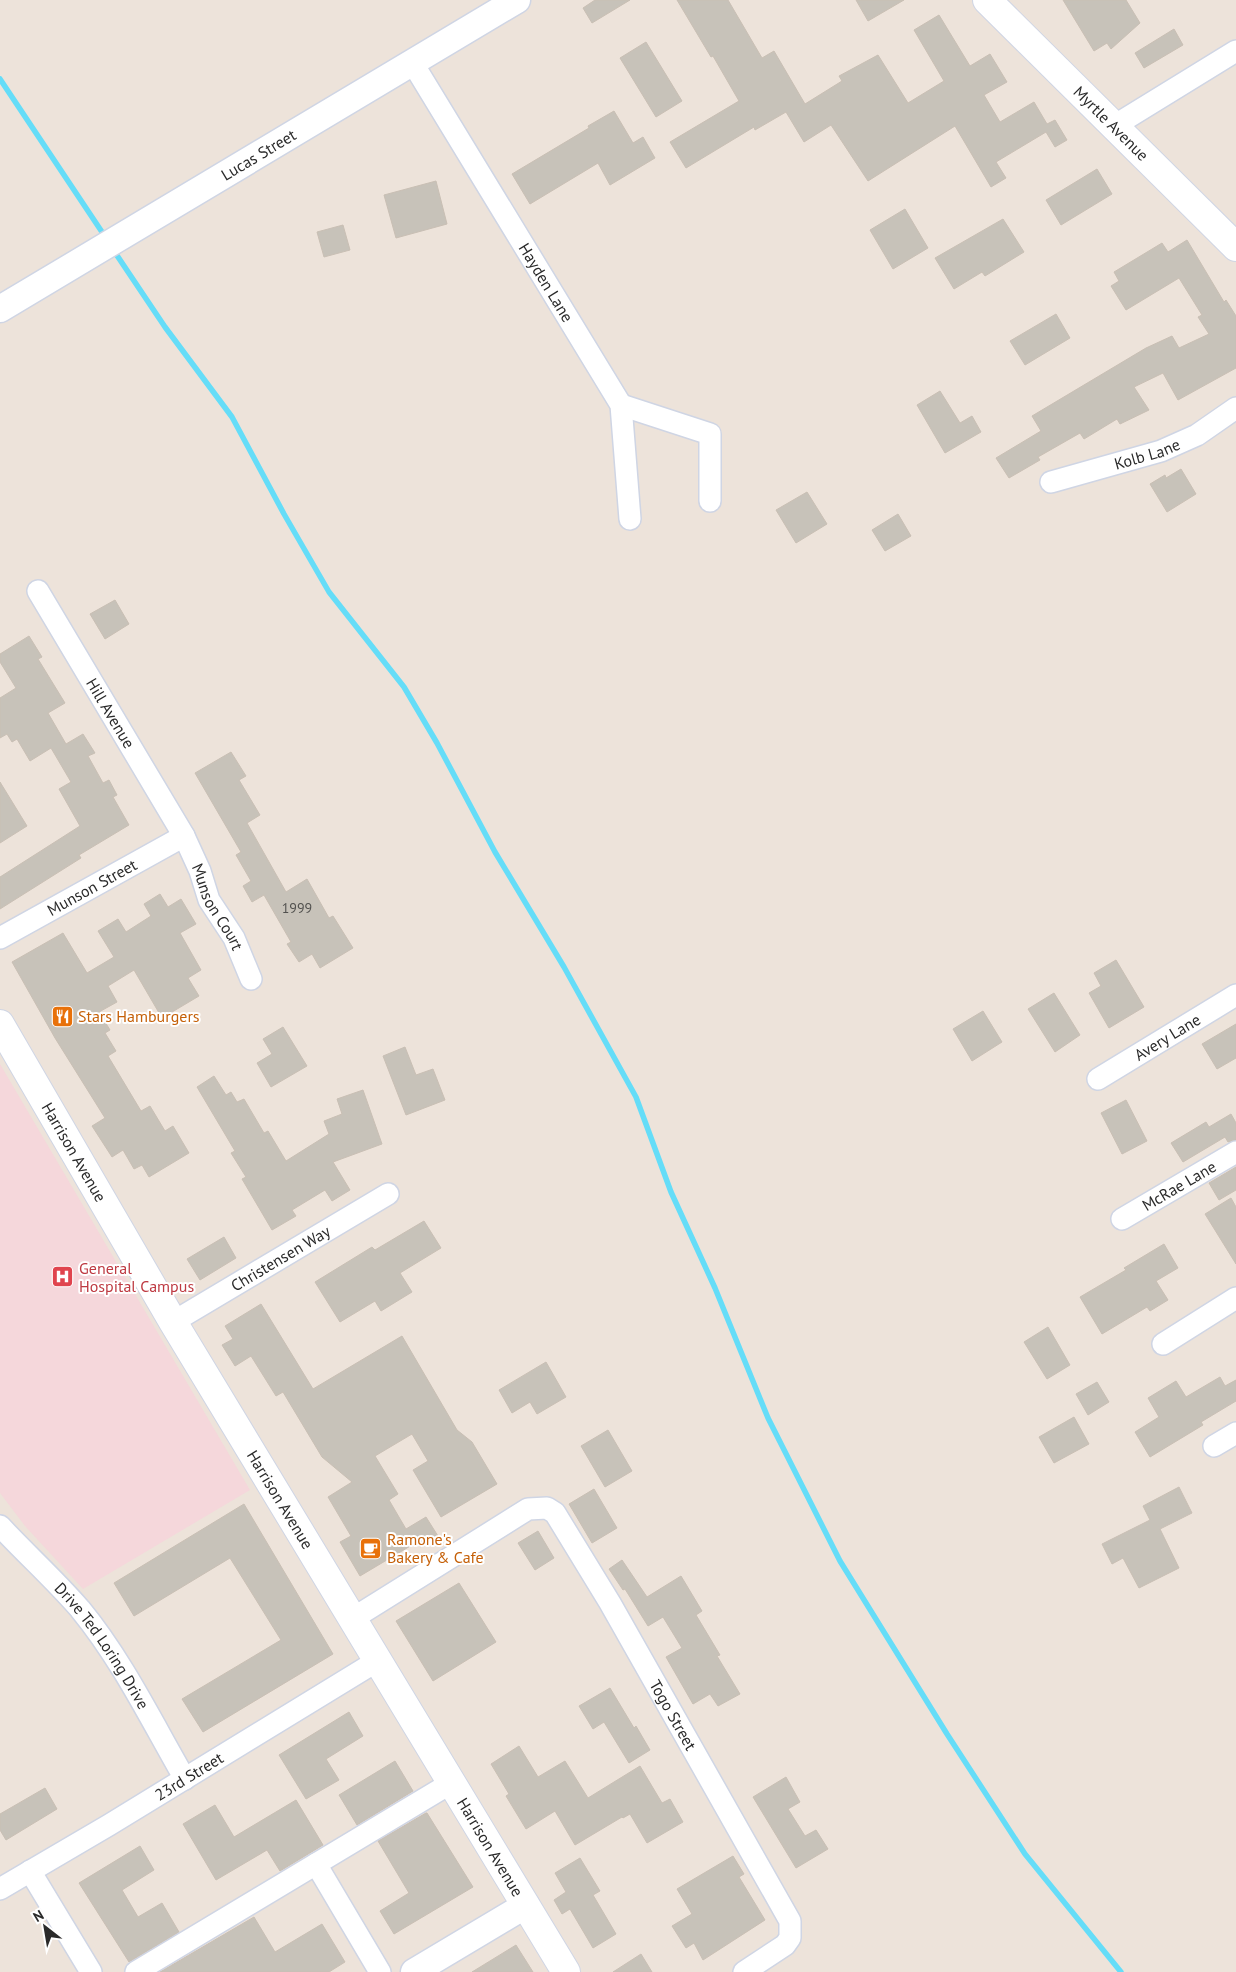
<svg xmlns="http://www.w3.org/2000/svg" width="1236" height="1972" viewBox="0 0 1236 1972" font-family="'PT Sans',sans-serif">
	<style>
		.medical { fill: #f5d7db }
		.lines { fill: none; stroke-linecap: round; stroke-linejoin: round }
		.stream { stroke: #65ddf8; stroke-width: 5.5 }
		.building { fill: #c7c2b9; stroke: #c9bfb4 }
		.minor-casing { stroke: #cfd5e4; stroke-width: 24 }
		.tertiary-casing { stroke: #cfd5e4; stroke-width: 29 }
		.secondary-casing { stroke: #cfd5e4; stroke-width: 30 }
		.minor { stroke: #fff; stroke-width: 21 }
		.tertiary { stroke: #fff; stroke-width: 26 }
		.secondary { stroke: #fff; stroke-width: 28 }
		.labels { text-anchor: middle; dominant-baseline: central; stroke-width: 4; stroke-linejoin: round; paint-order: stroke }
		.number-label { font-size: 14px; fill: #51504e }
		.street-label { font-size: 16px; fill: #2a2a2a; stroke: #fff }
		.food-label { font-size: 16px; fill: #c56008; stroke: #fff; text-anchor: start }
		.health-label { font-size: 16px; fill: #be3a42; stroke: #fff; text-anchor: start }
	</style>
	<rect width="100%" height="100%" fill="#ede3da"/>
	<polygon class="medical" points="0,1064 250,1490 83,1589 25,1526 0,1493"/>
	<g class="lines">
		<g class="stream">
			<polyline points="0,79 106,238"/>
			<polyline points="112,248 165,327 232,417 284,514 329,592 404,687 437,743 495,852 564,967 636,1097 671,1192 715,1288 768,1418 840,1561 947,1734 1025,1854 1121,1972"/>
		</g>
	</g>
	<g class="building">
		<polygon points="595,0 630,0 592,23 583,8"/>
		<polygon points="677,0 728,0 762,58 774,51 805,104 842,81 839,76 878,55 908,103 944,81 914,30 939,15 970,66 990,54 1007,82 984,95 1000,122 1034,102 1047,124 1055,120 1067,140 1055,147 1046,132 996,162 1006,178 991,187 955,126 868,181 831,125 804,142 786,112 755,130 754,127 686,168 670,142 739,101 713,56 711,57"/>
		<polygon points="856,0 904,0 868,21"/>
		<polygon points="1063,0 1126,0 1140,23 1111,49 1107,43 1094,51"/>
		<polygon points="1174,29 1183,45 1144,68 1135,53"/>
		<polygon points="646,42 682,101 656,117 620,58"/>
		<polygon points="614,111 633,143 643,137 655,158 610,185 598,163 530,204 512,174 589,128 588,126"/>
		<polygon points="1097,169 1112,194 1061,225 1046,200"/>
		<polygon points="436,181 447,224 396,238 384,195"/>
		<polygon points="905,209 928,248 893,269 870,230"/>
		<polygon points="1003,219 1024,252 985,276 982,272 954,289 935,258"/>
		<polygon points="343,225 350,250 324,257 317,232"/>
		<polygon points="1187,240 1224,302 1226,300 1236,316 1236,368 1178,400 1163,373 1134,387 1149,410 1120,424 1117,419 1084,439 1080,433 1038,457 1040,460 1009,478 996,458 1041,431 1032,416 1146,348 1172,336 1179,348 1209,334 1198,317 1202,315 1179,278 1126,310 1111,286 1119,281 1114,272 1162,243 1168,252"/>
		<polygon points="1056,314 1070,338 1025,365 1010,341"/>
		<polygon points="940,391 960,423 972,416 981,432 945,453 917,405"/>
		<polygon points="1181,469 1196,494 1167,512 1150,484 1165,475 1166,478"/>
		<polygon points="807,492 827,524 796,543 776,510"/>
		<polygon points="898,514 911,536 885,551 872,530"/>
		<polygon points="115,600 129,624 105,639 90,614"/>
		<polygon points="29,636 42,657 38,659 65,703 48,713 66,744 83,734 95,753 88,756 103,783 109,780 117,795 113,797 129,825 79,855 81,858 0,909 0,877 80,826 59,789 71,782 51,748 30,761 17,739 12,742 7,734 0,738 0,698 16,688 0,662 0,654"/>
		<polygon points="231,752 246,776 239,780 260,815 247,823 286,892 307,879 329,918 333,916 353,948 320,968 312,954 299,962 287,944 291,942 264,895 252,902 243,886 251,881 236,855 241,852 195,773"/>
		<polygon points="0,782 27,826 0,843"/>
		<polygon points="160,894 168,907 181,899 196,924 180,933 201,970 188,978 199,996 162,1018 134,970 108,986 117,1002 99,1012 110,1030 105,1033 116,1051 108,1056 141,1111 150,1106 165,1131 173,1126 189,1153 149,1177 142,1165 134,1169 123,1150 112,1157 92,1126 105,1118 55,1038 12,962 63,933 87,973 114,957 98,931 118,919 126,932 151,916 144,904"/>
		<polygon points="1116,960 1144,1007 1109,1028 1089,993 1101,986 1094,973"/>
		<polygon points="1054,993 1080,1035 1055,1052 1028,1009"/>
		<polygon points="983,1011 1002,1042 972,1061 953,1029"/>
		<polygon points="1236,1024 1236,1058 1217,1069 1202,1044"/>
		<polygon points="283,1027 307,1066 271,1087 257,1063 272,1054 263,1039"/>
		<polygon points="405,1047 416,1075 433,1069 445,1100 406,1115 383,1056"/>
		<polygon points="214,1076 226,1095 231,1092 237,1102 244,1099 264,1133 268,1131 286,1161 329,1134 324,1121 342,1114 337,1099 363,1090 382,1144 333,1162 350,1190 332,1201 325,1190 292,1210 296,1216 272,1230 242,1179 246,1177 231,1153 235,1151 197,1087"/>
		<polygon points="1126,1100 1147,1141 1122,1154 1101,1113"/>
		<polygon points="1231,1114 1236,1123 1236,1140 1228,1142 1225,1137 1183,1162 1171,1143 1206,1122 1209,1127"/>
		<polygon points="1236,1167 1236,1190 1219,1200 1209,1183"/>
		<polygon points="1231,1198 1236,1207 1236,1264 1205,1214"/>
		<polygon points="424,1221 441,1248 400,1273 412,1292 381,1311 375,1301 340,1322 315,1282 372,1247 375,1250"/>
		<polygon points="224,1237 236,1258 200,1280 187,1259"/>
		<polygon points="1164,1244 1178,1268 1156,1281 1168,1300 1150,1311 1147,1307 1102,1334 1080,1297 1126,1270 1124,1268"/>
		<polygon points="261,1304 313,1389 402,1336 457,1430 472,1442 497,1484 441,1517 413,1470 428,1461 412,1434 375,1456 398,1494 389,1500 406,1529 426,1517 438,1536 420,1547 417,1542 360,1576 340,1542 351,1536 328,1497 352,1482 322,1457 283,1392 276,1396 251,1356 235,1366 222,1345 233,1339 225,1326"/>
		<polygon points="1048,1327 1070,1365 1047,1379 1024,1342"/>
		<polygon points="546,1362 566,1397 537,1414 530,1402 512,1413 499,1390"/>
		<polygon points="1220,1377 1225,1386 1236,1380 1236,1401 1201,1422 1203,1425 1150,1457 1135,1432 1159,1417 1148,1398 1176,1381 1186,1397"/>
		<polygon points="1097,1382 1109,1402 1088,1415 1076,1394"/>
		<polygon points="1074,1417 1089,1444 1054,1463 1039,1437"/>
		<polygon points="608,1430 632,1471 605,1487 581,1446"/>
		<polygon points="1179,1487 1192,1513 1160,1529 1179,1568 1139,1588 1123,1558 1112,1564 1102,1544 1150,1520 1143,1506"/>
		<polygon points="594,1489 617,1528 592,1543 569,1504"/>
		<polygon points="244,1504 333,1654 203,1732 182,1699 281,1640 230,1558 134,1616 114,1583"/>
		<polygon points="538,1531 554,1558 535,1570 518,1543"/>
		<polygon points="622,1560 647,1597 681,1576 702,1611 696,1615 720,1655 717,1656 740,1694 718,1706 710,1694 693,1704 666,1657 682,1648 663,1617 648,1626 625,1589 623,1590 609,1569"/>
		<polygon points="459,1583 496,1642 433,1681 396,1621"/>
		<polygon points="610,1688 634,1728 636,1726 650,1750 629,1763 604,1722 593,1729 579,1706"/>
		<polygon points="349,1712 363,1736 326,1759 339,1780 306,1799 279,1755"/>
		<polygon points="519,1746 538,1777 565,1761 588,1798 640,1766 662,1803 670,1799 683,1822 647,1843 630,1814 623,1818 622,1817 575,1845 555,1811 526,1829 506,1796 509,1794 491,1764"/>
		<polygon points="395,1761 413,1791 357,1825 339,1795"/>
		<polygon points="786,1777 800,1802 788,1809 805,1836 816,1830 828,1849 796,1868 753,1797"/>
		<polygon points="45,1788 57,1809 6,1840 0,1830 0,1814"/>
		<polygon points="296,1800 323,1845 280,1871 267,1850 216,1880 183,1824 215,1805 234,1837"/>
		<polygon points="426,1813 427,1813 473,1887 394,1934 380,1911 409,1893 378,1841"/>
		<polygon points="140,1846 154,1870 122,1890 138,1917 162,1903 179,1932 129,1962 79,1883"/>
		<polygon points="733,1856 744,1874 739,1877 765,1920 703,1960 694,1943 686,1948 672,1926 692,1914 677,1889"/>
		<polygon points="580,1858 600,1891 593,1895 616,1934 593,1948 570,1909 562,1914 554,1900 566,1892 555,1873"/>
		<polygon points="254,1917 275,1952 322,1924 345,1962 329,1972 160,1972"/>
		<polygon points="516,1945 533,1972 472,1972"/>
		<polygon points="641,1954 652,1972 613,1972"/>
	</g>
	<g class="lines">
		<defs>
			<g id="minor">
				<path id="s1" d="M412,62l209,343 9,114"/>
				<polyline points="1114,126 1236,51"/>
				<polyline points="621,405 710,434 710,501"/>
				<path id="s2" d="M1051,482l110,-31 36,-16 39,-27"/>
				<path id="s3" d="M38,591l146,245 16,35 9,29 25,38 17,41"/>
				<path id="s4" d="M0,938l184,-102"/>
				<path id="s5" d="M1098,1079l138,-84"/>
				<path id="s6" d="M1122,1219l114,-67"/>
				<path id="s7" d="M173,1322l215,-128"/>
				<polyline points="1163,1344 1236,1298"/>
				<polyline points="1214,1446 1236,1433"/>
				<path id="s8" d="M0,1526c26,28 55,54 80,83 42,51 72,113 105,170"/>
				<path id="s9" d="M352,1619l176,-110 19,-1 8,5 55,90 180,318v17l-5,7 -41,27"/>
				<polyline points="316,1864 380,1972"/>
				<polyline points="30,1871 91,1972"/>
				<path id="s10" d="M0,1889l109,-64 268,-164"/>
				<polyline points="136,1972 451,1783"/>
			</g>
			<g id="tertiary">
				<path id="s11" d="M0,309l517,-309"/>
				<polyline points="414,1972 526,1905"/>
			</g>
			<g id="secondary">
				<path id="s12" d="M987,0l249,247"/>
				<path id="s13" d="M0,1024l173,298 393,650"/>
			</g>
		</defs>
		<use href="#minor" class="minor-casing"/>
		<use href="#tertiary" class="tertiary-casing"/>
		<use href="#secondary" class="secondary-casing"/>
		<use href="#minor" class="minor"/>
		<use href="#tertiary" class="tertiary"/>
		<use href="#secondary" class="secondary"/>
	</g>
	<defs>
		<symbol id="restaurant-square" viewBox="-11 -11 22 22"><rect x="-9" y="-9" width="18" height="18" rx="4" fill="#e8710a" stroke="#fff"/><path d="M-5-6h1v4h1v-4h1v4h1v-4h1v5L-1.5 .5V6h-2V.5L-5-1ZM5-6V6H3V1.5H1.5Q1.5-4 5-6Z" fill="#fff"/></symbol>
		<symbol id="hospital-square" viewBox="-11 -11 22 22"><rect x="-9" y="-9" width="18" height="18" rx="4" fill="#e0444e" stroke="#fff"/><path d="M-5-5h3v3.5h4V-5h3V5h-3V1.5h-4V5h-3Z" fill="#fff"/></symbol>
		<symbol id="cafe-square" viewBox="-11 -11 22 22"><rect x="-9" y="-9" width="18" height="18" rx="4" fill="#e8710a" stroke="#fff"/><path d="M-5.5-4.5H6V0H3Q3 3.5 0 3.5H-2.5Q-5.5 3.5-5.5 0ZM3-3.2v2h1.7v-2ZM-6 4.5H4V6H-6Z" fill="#fff"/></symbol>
	</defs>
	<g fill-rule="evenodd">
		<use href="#restaurant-square" x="50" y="1004" width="25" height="25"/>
		<use href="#hospital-square" x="50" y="1264" width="25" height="25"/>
		<use href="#cafe-square" x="358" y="1536" width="25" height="25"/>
	</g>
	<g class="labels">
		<g class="number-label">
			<text x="297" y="908">1999</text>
		</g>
		<g class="street-label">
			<text stroke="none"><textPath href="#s12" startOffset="175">Myrtle Avenue</textPath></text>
			<text stroke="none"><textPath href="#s11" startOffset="301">Lucas Street</textPath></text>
			<text stroke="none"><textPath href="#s1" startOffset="258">Hayden Lane</textPath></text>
			<text stroke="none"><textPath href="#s2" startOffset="100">Kolb Lane</textPath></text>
			<text stroke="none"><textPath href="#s3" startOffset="142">Hill Avenue</textPath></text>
			<text stroke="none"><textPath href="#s4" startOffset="105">Munson Street</textPath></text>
			<text stroke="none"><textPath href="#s3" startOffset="364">Munson Court</textPath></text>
			<text stroke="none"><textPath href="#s5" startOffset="81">Avery Lane</textPath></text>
			<text stroke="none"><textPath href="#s13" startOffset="148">Harrison Avenue</textPath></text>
			<text stroke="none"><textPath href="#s6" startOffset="66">McRae Lane</textPath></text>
			<text stroke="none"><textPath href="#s7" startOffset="125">Christensen Way</textPath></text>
			<text stroke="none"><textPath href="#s13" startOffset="552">Harrison Avenue</textPath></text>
			<text stroke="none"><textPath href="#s8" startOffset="158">Drive Ted Loring Drive</textPath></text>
			<text stroke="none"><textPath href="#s9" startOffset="470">Togo Street</textPath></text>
			<text stroke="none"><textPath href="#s10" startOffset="220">23rd Street</textPath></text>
			<text stroke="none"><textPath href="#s13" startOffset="958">Harrison Avenue</textPath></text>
		</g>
		<g class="food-label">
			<text x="78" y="1016">Stars Hamburgers</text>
			<text x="387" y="1539">Ramone's<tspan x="387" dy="18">Bakery &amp; Cafe</tspan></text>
		</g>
		<g class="health-label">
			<text x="79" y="1268">General<tspan x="79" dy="18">Hospital Campus</tspan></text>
		</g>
	</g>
	<g transform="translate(45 1927) rotate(329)" stroke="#ffffff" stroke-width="4" paint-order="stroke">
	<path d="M0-4L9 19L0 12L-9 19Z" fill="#2a2a2a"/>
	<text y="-8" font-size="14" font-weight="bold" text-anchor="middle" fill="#2a2a2a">N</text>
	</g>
</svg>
